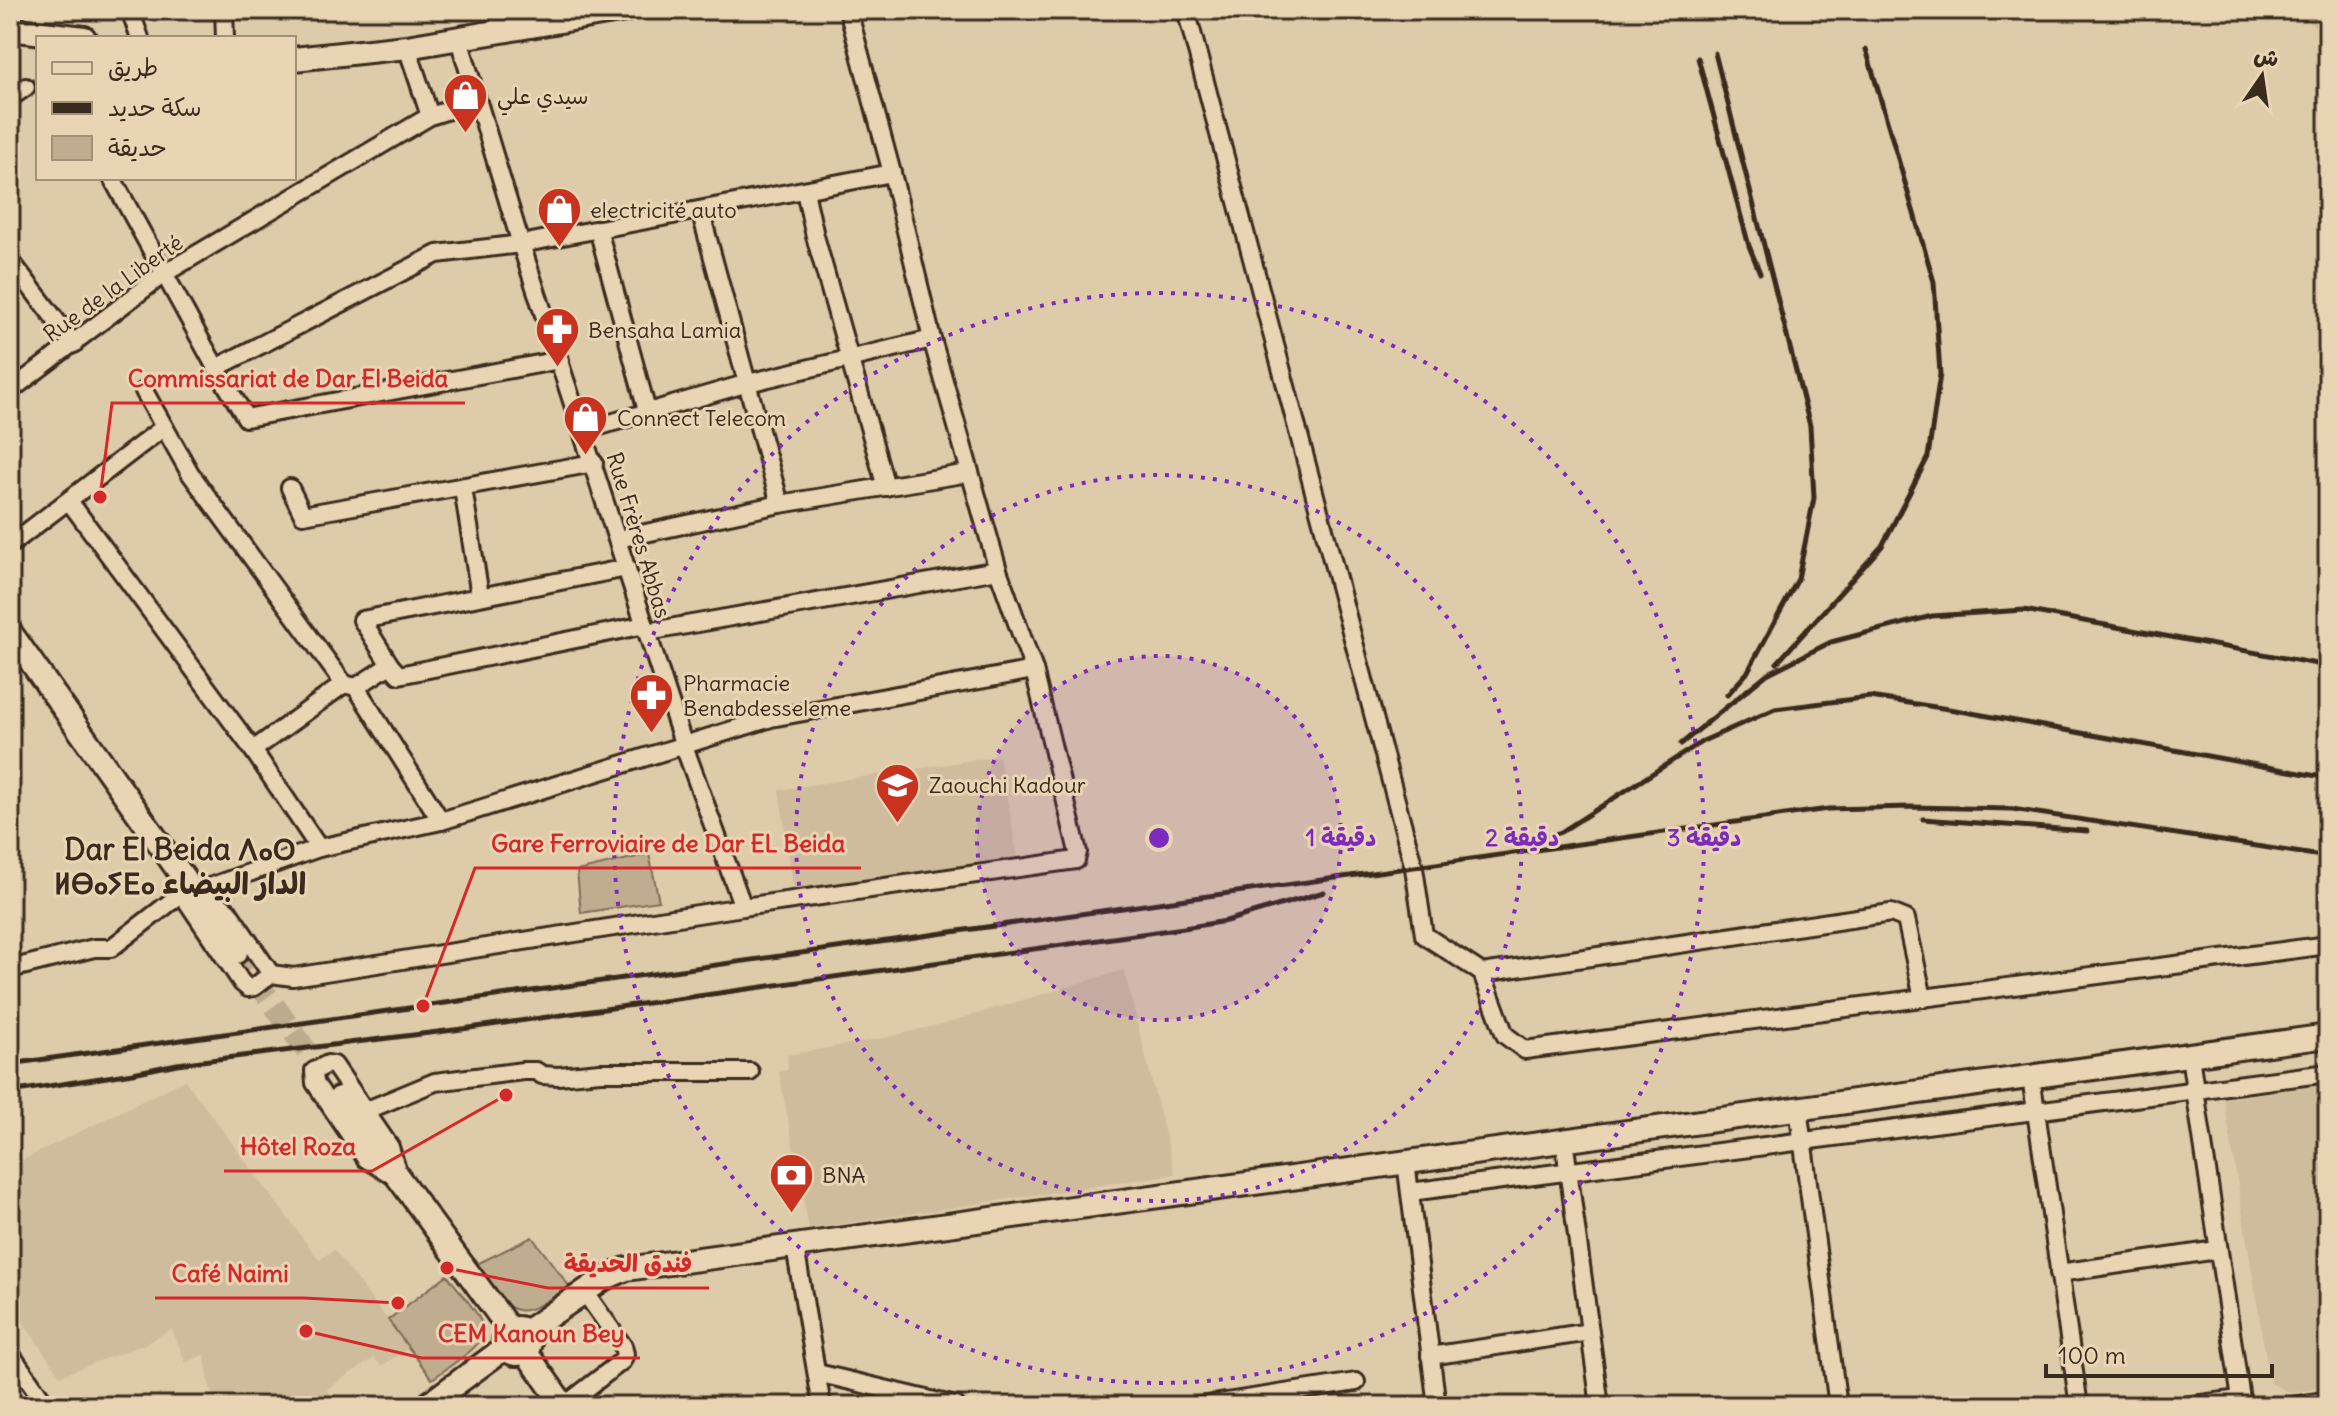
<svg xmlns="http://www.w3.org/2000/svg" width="2338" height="1416" viewBox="0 0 2338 1416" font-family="Delius,'Playpen Sans Arabic','Noto Sans Tifinagh',sans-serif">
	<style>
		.built { fill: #cfbc9d }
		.green { fill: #c0ad90; stroke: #7e6c57; stroke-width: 2 }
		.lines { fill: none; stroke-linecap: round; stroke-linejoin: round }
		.secondary-tunnel { stroke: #bdab8e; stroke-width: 22; stroke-dasharray: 22 11; stroke-linecap: butt }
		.street-casing { stroke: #3b2a1e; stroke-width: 22 }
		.secondary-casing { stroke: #3b2a1e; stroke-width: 28 }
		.street { stroke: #e9d5b3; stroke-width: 16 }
		.secondary { stroke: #e9d5b3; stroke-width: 22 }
		.rail { stroke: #3b2a1e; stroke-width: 5 }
		.ring { fill: none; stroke: #7b2cbf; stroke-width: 4; stroke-dasharray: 4 8 }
		.labels { text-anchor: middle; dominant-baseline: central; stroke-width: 6; stroke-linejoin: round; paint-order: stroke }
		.poi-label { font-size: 22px; fill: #3b2a1e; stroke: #e9d5b3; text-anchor: start }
		.street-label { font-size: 22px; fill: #3b2a1e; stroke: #e9d5b3 }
		.district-label { font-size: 30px; font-weight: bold; fill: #3b2a1e; stroke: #e9d5b3 }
		.centre { fill: #7b2cbf; stroke: #e9d5b3; stroke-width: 4 }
		.ring-label { font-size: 24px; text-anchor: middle; font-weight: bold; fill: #7b2cbf; stroke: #e9d5b3; stroke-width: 6; stroke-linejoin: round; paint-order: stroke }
		.leader { fill: none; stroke: #d62828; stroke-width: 3 }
		.callout-dot { fill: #d62828; stroke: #e9d5b3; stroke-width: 3 }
		.callout-label { font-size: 24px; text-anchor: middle; font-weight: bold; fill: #d62828; stroke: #e9d5b3; stroke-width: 6; stroke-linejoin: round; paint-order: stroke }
	</style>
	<rect width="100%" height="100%" fill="#decbaa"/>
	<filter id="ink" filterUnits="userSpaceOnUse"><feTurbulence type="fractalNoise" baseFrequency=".0125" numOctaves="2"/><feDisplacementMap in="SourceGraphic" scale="16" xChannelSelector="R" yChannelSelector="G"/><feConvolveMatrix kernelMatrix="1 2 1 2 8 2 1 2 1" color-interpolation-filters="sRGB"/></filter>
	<g filter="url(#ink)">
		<g class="built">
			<polygon points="2295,10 2328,10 2328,37"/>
			<polygon points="999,756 1018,859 794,891 779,790"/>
			<polygon points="1124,970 1175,1174 809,1229 779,1072 788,1069 787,1055 884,1038 946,1023"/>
			<polygon points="185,1080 319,1260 334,1250 409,1348 381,1366 374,1358 327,1389 338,1406 219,1406 209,1385 205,1354 186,1363 172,1329 147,1343 60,1376 10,1303 10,1166"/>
			<polygon points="2328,1084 2328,1387 2291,1393 2270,1383 2224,1099"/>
		</g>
		<g class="green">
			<polygon points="649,854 659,901 581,913 577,871"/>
			<path d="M532,1237l37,49c-57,40 -55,30 -92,-22z"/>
			<path d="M447,1275c50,63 51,57 -15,104l-44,-59z"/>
		</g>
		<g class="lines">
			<polyline class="secondary-tunnel" points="236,952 340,1098"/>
			<defs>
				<g id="street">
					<polyline points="130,10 140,38"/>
					<polyline points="224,10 225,38"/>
					<polyline points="1186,10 1414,868 1424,935 1482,973 1505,1035 1525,1050 2328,945"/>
					<polyline points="495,31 498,10"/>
					<polyline points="458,36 521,244 684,746 743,907"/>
					<polyline points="10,98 26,87"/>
					<polyline points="430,116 477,101"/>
					<polyline points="112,178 216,368 437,254 521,244 892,173"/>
					<polyline points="805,191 815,236 886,487"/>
					<polyline points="700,210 780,504"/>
					<polyline points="598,229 647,411"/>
					<polyline points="10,260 74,344"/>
					<polyline points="216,368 246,418 560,360"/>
					<polyline points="10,391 165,273 430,116 407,47"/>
					<polyline points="144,391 190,473 344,684 356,687 441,821 771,718 1034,670"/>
					<polyline points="583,431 748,383 932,339"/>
					<polyline points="290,488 303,515 594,463"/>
					<polyline points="463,488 480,596"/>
					<polyline points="69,501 253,750 319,848"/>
					<polyline points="618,539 780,504 969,473"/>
					<polyline points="10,545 164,427"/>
					<polyline points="627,568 362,620 390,665 399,675 645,625"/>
					<polyline points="647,632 998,570"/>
					<polyline points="356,687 390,665"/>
					<polyline points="253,750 344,684"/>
					<polyline points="197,887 228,911 271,974 293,977 743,907 1076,860 1078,852 1034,670 998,570 932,339 892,173 848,10"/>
					<polyline points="201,890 319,848 441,821"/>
					<polyline points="182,894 242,983 248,988 254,987 271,974"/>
					<polyline points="10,969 94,948 111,948 190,887"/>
					<polyline points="1482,973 1891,913 1906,919 1923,998"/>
					<polyline points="2190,1056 2242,1406"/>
					<polygon points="328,1064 334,1065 390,1147 400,1180 366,1159 315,1083 314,1071"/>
					<polyline points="2031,1077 2079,1406"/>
					<polyline points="1798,1108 1838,1406"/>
					<polyline points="365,1111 435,1082 523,1071 536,1071 542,1075 558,1076 600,1072 750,1072"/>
					<polyline points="1564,1139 1600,1406"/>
					<polyline points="1406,1162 1437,1406"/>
					<polyline points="1410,1192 2328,1073"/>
					<polyline points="795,1247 822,1406"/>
					<polyline points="2059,1273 2217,1250"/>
					<polyline points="10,1353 47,1406"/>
					<polyline points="1430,1356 1590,1332"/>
					<polyline points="817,1373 956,1406"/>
					<polyline points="564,1406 622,1361 625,1354 623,1346 584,1291"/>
					<polyline points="1200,1406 1356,1382"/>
					<polyline points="2185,1406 2240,1399"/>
					<polyline points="2293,1406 2328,1400"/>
				</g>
				<g id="secondary">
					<polyline points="10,29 84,38"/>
					<polyline points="294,59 407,47 625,10"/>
					<polyline points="10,632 236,952"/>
					<polyline points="340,1098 510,1330"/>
					<circle cx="517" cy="1341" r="13"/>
					<polyline points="526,1332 603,1279 626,1269 2328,1036"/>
					<polyline points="525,1351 564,1406"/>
					<polyline points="426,1406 506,1347"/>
				</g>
			</defs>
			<use href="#street" class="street-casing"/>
			<use href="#secondary" class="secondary-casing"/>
			<use href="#street" class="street"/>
			<use href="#secondary" class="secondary"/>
			<g class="rail">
				<polyline points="1715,53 1810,426 1814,498 1798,579 1747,673 1727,695"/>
				<polyline points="1698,58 1749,246 1760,273"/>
				<polyline points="1777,663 1882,546 1928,457 1940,374 1934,282 1866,49"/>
				<polyline points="1681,744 1767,674 1831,642 1932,616 2024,610 2328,666"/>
				<polyline points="1923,819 2087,831"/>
				<polyline points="1519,846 1561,832 1703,741 1775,709 1870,697 1955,710 2328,778"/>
				<polyline points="10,1064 1828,809 1911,807 2012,809 2328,857"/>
				<polyline points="10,1092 133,1073 177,1064 462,1029 1184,928 1226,921 1324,892"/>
			</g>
		</g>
	</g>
	<circle cx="1159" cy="838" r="182" fill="#7b2cbf" fill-opacity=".12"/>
	<g class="ring">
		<circle cx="1159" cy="838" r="182"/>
		<circle cx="1159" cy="838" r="363"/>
		<circle cx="1159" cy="838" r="545"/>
	</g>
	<defs>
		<symbol id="shop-pin" viewBox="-11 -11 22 30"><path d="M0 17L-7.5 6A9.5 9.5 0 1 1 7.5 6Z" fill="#c8321e" stroke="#e9d5b3"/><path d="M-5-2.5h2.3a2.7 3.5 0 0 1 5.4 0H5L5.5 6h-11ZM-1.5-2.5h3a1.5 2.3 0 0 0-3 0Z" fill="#fff"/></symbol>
		<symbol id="pharmacy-pin" viewBox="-11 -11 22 30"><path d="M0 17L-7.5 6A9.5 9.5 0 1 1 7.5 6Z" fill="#c8321e" stroke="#e9d5b3"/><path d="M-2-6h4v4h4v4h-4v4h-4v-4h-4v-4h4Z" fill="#fff"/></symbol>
		<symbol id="school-pin" viewBox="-11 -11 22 30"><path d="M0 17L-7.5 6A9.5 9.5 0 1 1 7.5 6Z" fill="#c8321e" stroke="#e9d5b3"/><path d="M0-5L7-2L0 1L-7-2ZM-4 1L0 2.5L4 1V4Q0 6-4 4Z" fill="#fff"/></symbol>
		<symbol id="bank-pin" viewBox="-11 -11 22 30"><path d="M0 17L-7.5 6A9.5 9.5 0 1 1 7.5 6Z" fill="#c8321e" stroke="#e9d5b3"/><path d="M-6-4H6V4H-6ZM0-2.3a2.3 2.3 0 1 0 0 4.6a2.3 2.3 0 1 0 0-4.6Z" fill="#fff"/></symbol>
	</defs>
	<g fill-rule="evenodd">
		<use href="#shop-pin" x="440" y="70" width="51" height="69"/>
		<use href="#shop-pin" x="534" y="184" width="51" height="69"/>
		<use href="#pharmacy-pin" x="532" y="304" width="51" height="69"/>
		<use href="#shop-pin" x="560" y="392" width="51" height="69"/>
		<use href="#pharmacy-pin" x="626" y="670" width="51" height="69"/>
		<use href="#school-pin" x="872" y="760" width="51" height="69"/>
		<use href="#bank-pin" x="766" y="1150" width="51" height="69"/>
	</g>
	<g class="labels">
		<g class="poi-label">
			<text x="497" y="96">سيدي علي</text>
			<text x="590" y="210">electricité auto</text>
			<text x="588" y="330">Bensaha Lamia</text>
			<text x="617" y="418">Connect Telecom</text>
			<text x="683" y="683">Pharmacie<tspan x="683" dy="25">Benabdesseleme</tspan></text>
			<text x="929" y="785">Zaouchi Kadour</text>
			<text x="822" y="1175">BNA</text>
		</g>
		<g class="street-label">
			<text transform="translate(113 288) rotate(-36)">Rue de la Liberté</text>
			<text transform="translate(639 535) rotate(73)">Rue Frères Abbas</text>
		</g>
		<g class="district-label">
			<text x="180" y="849">Dar El Beida ⴷⴰⵔ<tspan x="180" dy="34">ⵍⴱⴰⵢⴹⴰ الدار البيضاء</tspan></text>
		</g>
	</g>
	<circle cx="1159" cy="838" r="12" class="centre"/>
	<g class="ring-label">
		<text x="1341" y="846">1 دقيقة</text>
		<text x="1522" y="846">2 دقيقة</text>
		<text x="1704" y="846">3 دقيقة</text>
	</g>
	<path class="leader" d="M100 497L112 403H465M423 1006L475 868H861M506 1095L372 1171H224M447 1268L548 1288H709M398 1303L304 1298H155M306 1331L422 1358H640"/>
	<g class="callout-dot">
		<circle cx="100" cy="497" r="8"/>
		<circle cx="423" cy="1006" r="8"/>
		<circle cx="506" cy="1095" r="8"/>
		<circle cx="447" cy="1268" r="8"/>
		<circle cx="398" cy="1303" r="8"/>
		<circle cx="306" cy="1331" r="8"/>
	</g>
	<g class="callout-label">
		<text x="288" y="387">Commissariat de Dar El Beida</text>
		<text x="668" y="852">Gare Ferroviaire de Dar EL Beida</text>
		<text x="298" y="1155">Hôtel Roza</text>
		<text x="628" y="1272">فندق الحديقة</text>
		<text x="230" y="1282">Café Naimi</text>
		<text x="531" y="1342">CEM Kanoun Bey</text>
	</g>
	<rect width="2338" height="1416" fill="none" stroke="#e9d5b3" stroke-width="40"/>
	<rect x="20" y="20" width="2298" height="1376" fill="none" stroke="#3b2a1e" stroke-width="3" filter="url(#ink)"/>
	<rect x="36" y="36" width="260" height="144" fill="#e9d5b3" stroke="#a39177" stroke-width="2"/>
	<rect x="52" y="62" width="40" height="12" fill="#e9d5b3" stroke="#a39177" stroke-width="2"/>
	<text x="108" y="76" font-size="24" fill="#3b2a1e">طريق</text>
	<rect x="52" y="102" width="40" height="12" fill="#3b2a1e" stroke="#a39177" stroke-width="2"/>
	<text x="108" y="116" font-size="24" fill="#3b2a1e">سكة حديد</text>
	<rect x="52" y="136" width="40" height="24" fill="#c0ad90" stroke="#a39177" stroke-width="2"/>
	<text x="108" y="156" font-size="24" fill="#3b2a1e">حديقة</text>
	<g transform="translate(2262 76) rotate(13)" stroke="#e9d5b3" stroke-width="6" paint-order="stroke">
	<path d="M0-6L14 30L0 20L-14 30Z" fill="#3b2a1e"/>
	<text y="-12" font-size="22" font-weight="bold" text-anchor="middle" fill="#3b2a1e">ش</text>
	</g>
	<path d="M2046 1364v12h226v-12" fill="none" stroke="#3b2a1e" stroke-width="4"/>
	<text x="2058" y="1364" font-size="24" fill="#3b2a1e" stroke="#e9d5b3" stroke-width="6" paint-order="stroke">100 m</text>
</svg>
